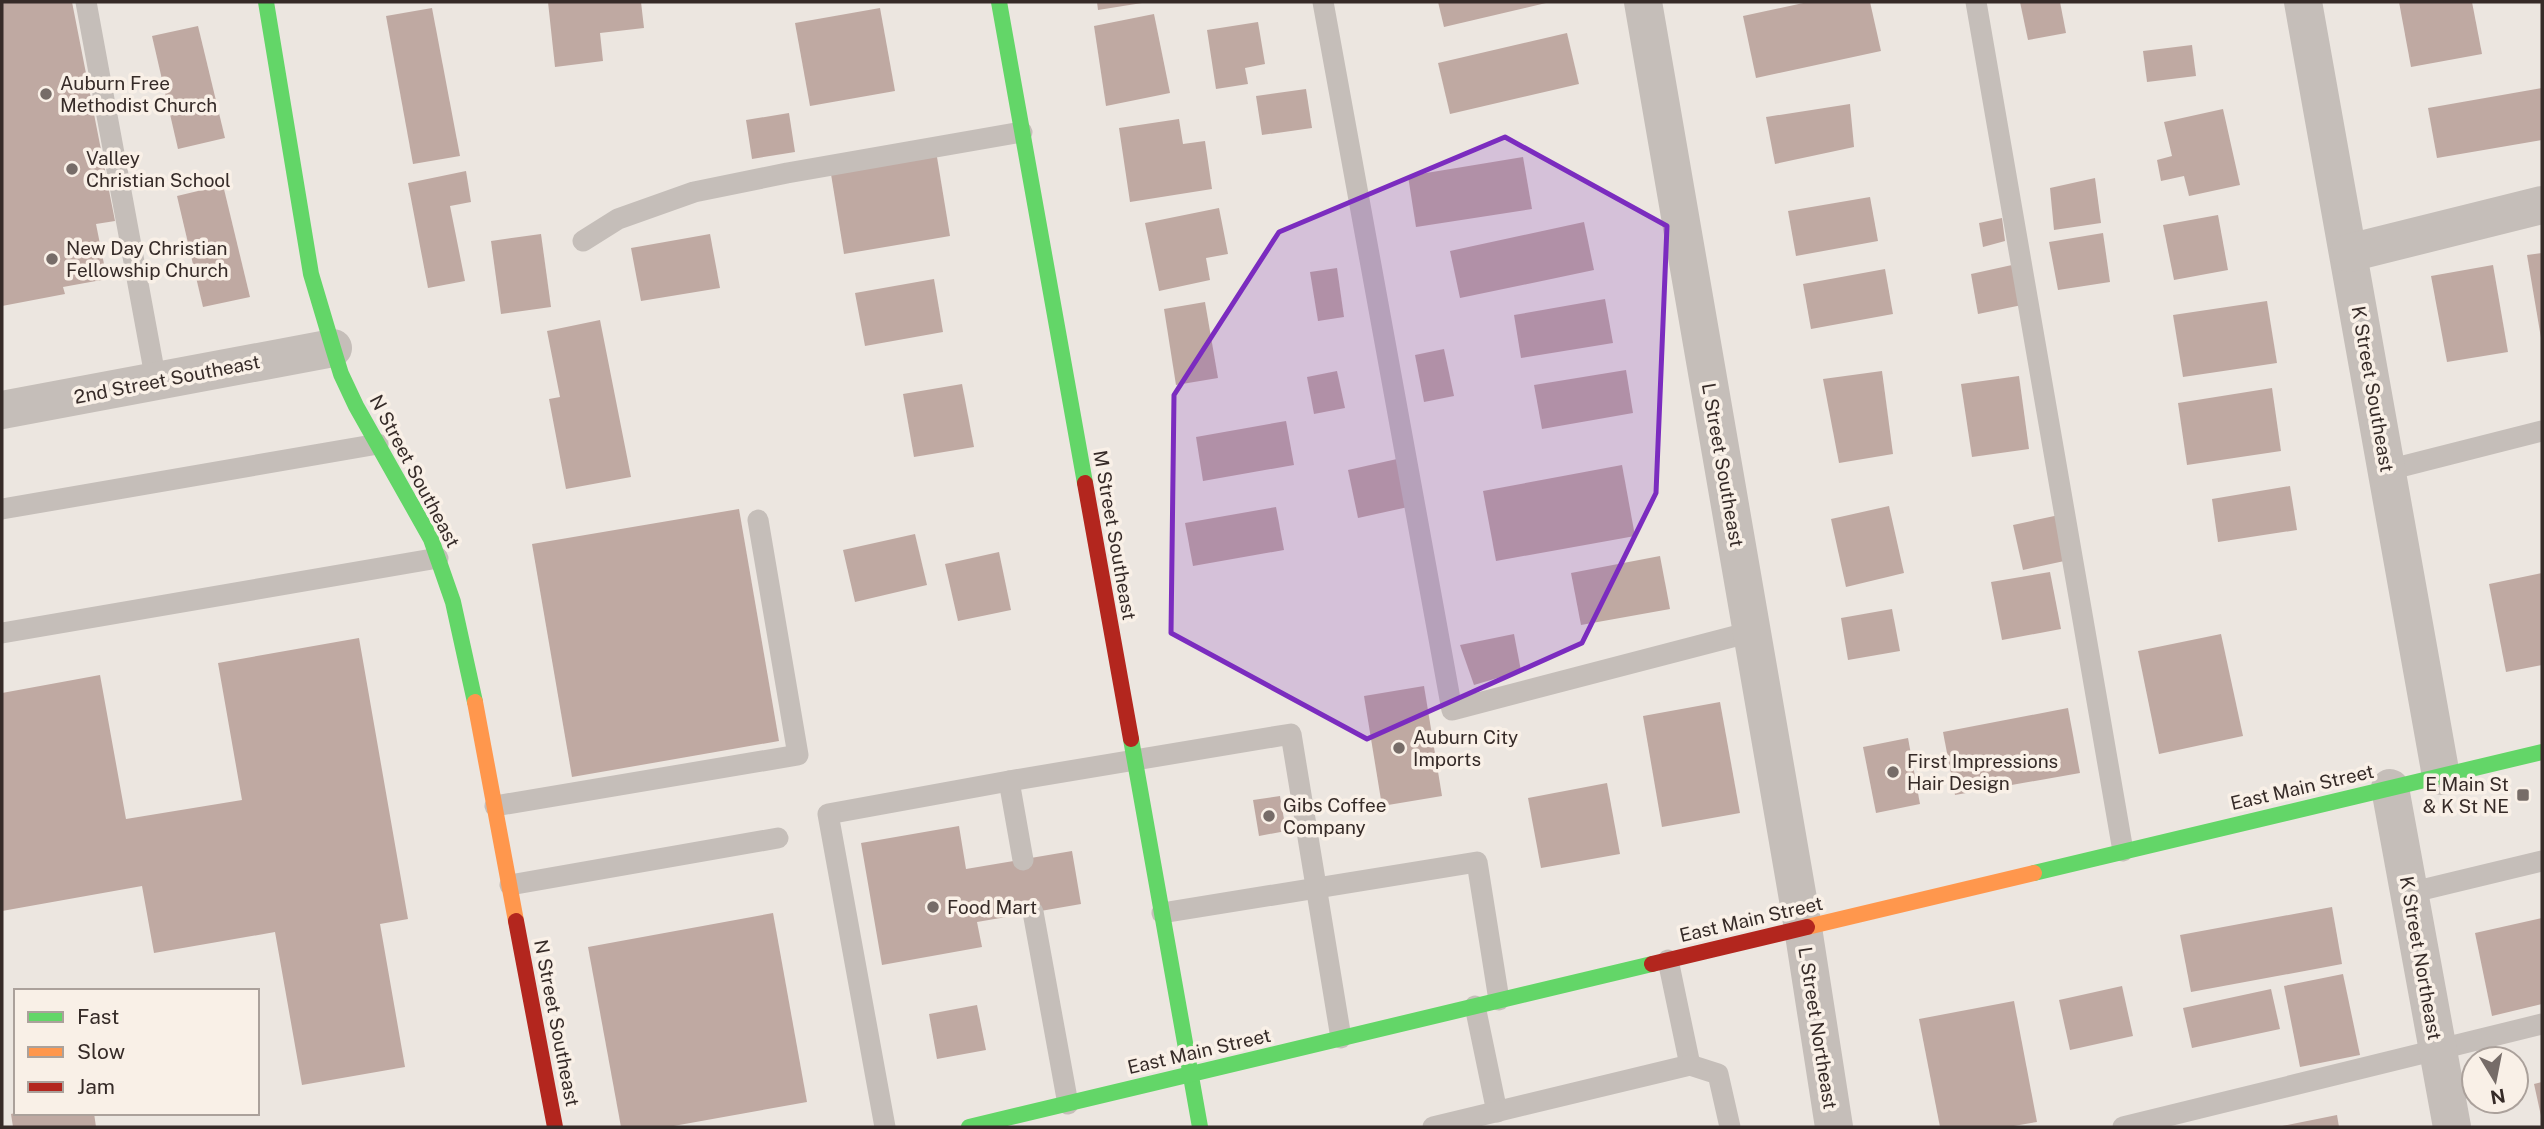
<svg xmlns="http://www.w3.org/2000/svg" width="2544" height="1129" viewBox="0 0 2544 1129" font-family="'Public Sans',sans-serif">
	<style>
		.building { fill: #bfa9a2 }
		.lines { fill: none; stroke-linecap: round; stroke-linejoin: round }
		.lane { stroke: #c5beb9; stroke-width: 21 }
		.street { stroke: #c5beb9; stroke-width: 38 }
		.fast { stroke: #63d668; stroke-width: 16 }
		.slow { stroke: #ff974d; stroke-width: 16 }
		.jam { stroke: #b3261e; stroke-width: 16 }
		.marked { fill: #7b2cbf; fill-opacity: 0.2; stroke: #7b2cbf; stroke-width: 5; stroke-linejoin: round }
		.poi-dot { fill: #766c68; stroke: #f9f0e7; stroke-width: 2.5 }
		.labels { text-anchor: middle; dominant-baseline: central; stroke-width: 7; stroke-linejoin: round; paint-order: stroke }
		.poi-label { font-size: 19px; fill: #362b28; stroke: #f9f0e7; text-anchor: start }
		.street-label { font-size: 19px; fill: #362b28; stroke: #f9f0e7 }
	</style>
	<rect width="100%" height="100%" fill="#ece6e0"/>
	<g class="building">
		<polygon points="2,2 72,2 115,221 96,224 107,279 63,287 65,294 2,306"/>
		<polygon points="548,2 641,2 644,28 600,33 603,61 555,67"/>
		<polygon points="1097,2 1142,2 1142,3 1098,10"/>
		<polygon points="1438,2 1546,2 1546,3 1444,27"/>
		<polygon points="1808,2 1870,2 1881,51 1756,78 1743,16"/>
		<polygon points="2020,2 2060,2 2066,33 2028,40"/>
		<polygon points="2399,2 2472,2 2482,54 2411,67"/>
		<polygon points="432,8 460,156 413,164 386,16"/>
		<polygon points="880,8 895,91 810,106 795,23"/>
		<polygon points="1154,14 1170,93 1106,106 1094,26"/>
		<polygon points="1258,22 1265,64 1245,68 1248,84 1216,89 1207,30"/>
		<polygon points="198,26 225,138 178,149 152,36"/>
		<polygon points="1567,33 1579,84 1450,114 1438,63"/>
		<polygon points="2192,45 2196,76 2147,82 2143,51"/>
		<polygon points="2542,88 2542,140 2437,158 2428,108"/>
		<polygon points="1306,89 1312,128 1262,135 1256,96"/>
		<polygon points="1850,104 1854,147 1775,164 1766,117"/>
		<polygon points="2223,109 2240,185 2189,196 2184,176 2161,181 2157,160 2172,156 2164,122"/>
		<polygon points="789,113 795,152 752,159 746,120"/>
		<polygon points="1179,119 1183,144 1205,141 1212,189 1130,202 1119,128"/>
		<polygon points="936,151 950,236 844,254 830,168"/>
		<polygon points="1523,157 1532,209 1416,227 1408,176"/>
		<polygon points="466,171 471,202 450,206 465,281 428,288 408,183"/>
		<polygon points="2095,178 2101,223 2054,230 2050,188"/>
		<polygon points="223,185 250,297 203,307 177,196"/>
		<polygon points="1870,197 1878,241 1796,256 1788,211"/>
		<polygon points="1219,208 1228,254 1206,258 1210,280 1159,291 1145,223"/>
		<polygon points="2218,215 2228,270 2174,280 2163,225"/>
		<polygon points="2002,218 2005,241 1983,247 1979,223"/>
		<polygon points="1584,222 1594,270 1460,298 1450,251"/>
		<polygon points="2103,233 2110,282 2058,290 2049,242"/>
		<polygon points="541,234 551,307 501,314 491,241"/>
		<polygon points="710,234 720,288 641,301 631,248"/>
		<polygon points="2542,253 2542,338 2541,338 2527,255"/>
		<polygon points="2012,265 2022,305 1978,314 1971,274"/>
		<polygon points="2493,265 2508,352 2447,362 2431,276"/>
		<polygon points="1337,268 1344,317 1318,321 1310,272"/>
		<polygon points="1885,269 1893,314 1811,329 1803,284"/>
		<polygon points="934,279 943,332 865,346 855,293"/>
		<polygon points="1605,299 1613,343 1521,358 1514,315"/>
		<polygon points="2267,301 2277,363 2183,377 2173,315"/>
		<polygon points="1205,302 1218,378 1176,385 1164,309"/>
		<polygon points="600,320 631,477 566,489 549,399 560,397 547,331"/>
		<polygon points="1444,349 1454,396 1424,402 1415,355"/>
		<polygon points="1626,370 1633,413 1542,429 1534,385"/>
		<polygon points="1337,371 1345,408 1314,414 1307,377"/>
		<polygon points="1882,371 1893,454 1839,463 1823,379"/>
		<polygon points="2019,376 2029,449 1972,457 1961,384"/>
		<polygon points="962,384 974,447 914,457 903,394"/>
		<polygon points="2272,388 2281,451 2187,465 2178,403"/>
		<polygon points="1286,421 1294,465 1203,481 1196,437"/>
		<polygon points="1397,459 1408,507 1358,518 1348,470"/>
		<polygon points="1622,465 1635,536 1496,561 1483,491"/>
		<polygon points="2290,486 2297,530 2218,542 2212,499"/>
		<polygon points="1889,506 1904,573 1846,587 1831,519"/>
		<polygon points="1276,507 1284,550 1193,566 1185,523"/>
		<polygon points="739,509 779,741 572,777 532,544"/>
		<polygon points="2059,515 2069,560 2023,570 2013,525"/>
		<polygon points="915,534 927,585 855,602 843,550"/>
		<polygon points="999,552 1011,610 958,621 945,564"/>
		<polygon points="1660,556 1670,609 1581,625 1571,573"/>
		<polygon points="2050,572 2061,629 2002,640 1991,582"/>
		<polygon points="2542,573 2542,665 2506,672 2489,584"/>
		<polygon points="1892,609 1900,651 1848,660 1841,618"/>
		<polygon points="1514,634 1521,671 1474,685 1460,645"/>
		<polygon points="2221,634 2243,736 2159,754 2138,651"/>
		<polygon points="359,638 408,919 380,924 405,1067 302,1085 275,932 154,953 142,886 2,911 2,693 100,675 126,819 242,800 218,663"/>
		<polygon points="1424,686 1442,796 1382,806 1364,696"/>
		<polygon points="1720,702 1740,813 1662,827 1643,716"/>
		<polygon points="2068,708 2080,773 1955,795 1943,732"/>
		<polygon points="1908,738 1920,804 1876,813 1863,747"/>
		<polygon points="1607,783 1620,854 1541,868 1528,798"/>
		<polygon points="1280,796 1286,831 1259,836 1253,800"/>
		<polygon points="959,826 966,869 1072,851 1081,904 977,922 982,947 882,965 861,843"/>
		<polygon points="2332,907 2342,964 2191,992 2180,935"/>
		<polygon points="773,913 807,1102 668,1127 621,1127 588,947"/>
		<polygon points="2542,918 2542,1004 2492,1016 2475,933"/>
		<polygon points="2343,974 2360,1055 2300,1067 2284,986"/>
		<polygon points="2122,986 2133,1036 2070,1050 2059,1000"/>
		<polygon points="2271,989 2280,1029 2192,1048 2183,1008"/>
		<polygon points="2014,1001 2037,1122 2008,1127 1940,1127 1919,1019"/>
		<polygon points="977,1005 986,1050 937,1059 929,1014"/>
		<polygon points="2542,1082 2542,1115 2541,1116 2534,1084"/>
		<polygon points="16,1113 94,1113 96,1127 13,1127 11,1114"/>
		<polygon points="2337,1115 2339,1127 2283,1127 2282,1126"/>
	</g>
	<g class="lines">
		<g class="lane">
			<polyline points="86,2 156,381"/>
			<polyline points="1323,2 1452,710 1751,632"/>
			<polyline points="1976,2 2123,851"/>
			<polyline points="583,241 618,219 694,192 787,173 1022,132"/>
			<polyline points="2388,470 2542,431"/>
			<polyline points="2,509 378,444"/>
			<polyline points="2,633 438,558"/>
			<polyline points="1009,781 1023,860"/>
			<polyline points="495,806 798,755 758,520"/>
			<polyline points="510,885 778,838"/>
			<polyline points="2409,893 2542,861"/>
			<polyline points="1033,912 1068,1104"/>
			<polyline points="1162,913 1477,862 1499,1000"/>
			<polyline points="1668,960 1690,1065"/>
			<polyline points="1475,1006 1497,1112"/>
			<polyline points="885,1127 828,814 1009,781 1291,734 1341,1038"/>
			<polyline points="1433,1127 1690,1065 1718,1074 1730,1127"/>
			<polyline points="2123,1127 2542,1024"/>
		</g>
		<g class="street">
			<polyline points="1643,2 1803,928 1834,1127"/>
			<polyline points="2303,2 2441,776"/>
			<polyline points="2349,253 2542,205"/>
			<polyline points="2,410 333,348"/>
			<polyline points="2390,788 2452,1127"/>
		</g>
		<g class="fast">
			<polyline points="266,2 311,274 333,348 341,374 356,406 431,539 453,602 475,702"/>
			<polyline points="999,2 1085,483"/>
			<polyline points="1131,739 1200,1127"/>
			<polyline points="2034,873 2542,752"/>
			<polyline points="969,1127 1652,964"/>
		</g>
		<g class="slow">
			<polyline points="475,702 516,921"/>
			<polyline points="1807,927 2034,873"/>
		</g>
		<g class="jam">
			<polyline points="1085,483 1131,739"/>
			<polyline points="516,921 555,1127"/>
			<polyline points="1652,964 1807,927"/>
		</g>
	</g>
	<path class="marked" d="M1505,137l162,89 -11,267 -74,150 -215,96 -196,-106 3,-238 105,-163z"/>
	<g class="poi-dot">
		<circle cx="46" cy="94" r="7"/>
		<circle cx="72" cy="169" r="7"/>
		<circle cx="52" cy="259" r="7"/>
		<circle cx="1399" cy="748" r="7"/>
		<circle cx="1893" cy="772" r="7"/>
		<rect x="2516" y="788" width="14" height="14" rx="3.5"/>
		<circle cx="1269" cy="816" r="7"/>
		<circle cx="933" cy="907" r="7"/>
	</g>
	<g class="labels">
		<g class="poi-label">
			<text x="60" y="83">Auburn Free<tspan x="60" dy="22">Methodist Church</tspan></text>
			<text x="86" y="158">Valley<tspan x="86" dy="22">Christian School</tspan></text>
			<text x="66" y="248">New Day Christian<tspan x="66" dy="22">Fellowship Church</tspan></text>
			<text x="1413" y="737">Auburn City<tspan x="1413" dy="22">Imports</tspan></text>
			<text x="1907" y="761">First Impressions<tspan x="1907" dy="22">Hair Design</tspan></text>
			<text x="2509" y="784" text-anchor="end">E Main St<tspan x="2509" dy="22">&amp; K St NE</tspan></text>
			<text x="1283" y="805">Gibs Coffee<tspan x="1283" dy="22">Company</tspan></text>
			<text x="947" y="907">Food Mart</text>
		</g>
		<g class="street-label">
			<text transform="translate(167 379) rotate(-11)">2nd Street Southeast</text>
			<text transform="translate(2373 389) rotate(80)">K Street Southeast</text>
			<text transform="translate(1723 465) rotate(80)">L Street Southeast</text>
			<text transform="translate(415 471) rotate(62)">N Street Southeast</text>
			<text transform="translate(1115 535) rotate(80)">M Street Southeast</text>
			<text transform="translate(2302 787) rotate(-13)">East Main Street</text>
			<text transform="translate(1751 919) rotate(-13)">East Main Street</text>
			<text transform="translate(2421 958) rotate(80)">K Street Northeast</text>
			<text transform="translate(557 1023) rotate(79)">N Street Southeast</text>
			<text transform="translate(1818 1028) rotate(81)">L Street Northeast</text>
			<text transform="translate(1199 1051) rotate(-13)">East Main Street</text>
		</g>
	</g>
	<rect width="2544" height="1129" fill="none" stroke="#362b28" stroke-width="7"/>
	<rect x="14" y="989" width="245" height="126" fill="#f9f0e7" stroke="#aba19b" stroke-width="2"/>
	<rect x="28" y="1012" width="35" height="10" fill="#63d668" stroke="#aba19b" stroke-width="2"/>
	<text x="77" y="1024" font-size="21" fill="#362b28">Fast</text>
	<rect x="28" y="1047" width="35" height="10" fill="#ff974d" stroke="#aba19b" stroke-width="2"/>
	<text x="77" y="1059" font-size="21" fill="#362b28">Slow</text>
	<rect x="28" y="1082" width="35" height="10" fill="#b3261e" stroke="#aba19b" stroke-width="2"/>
	<text x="77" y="1094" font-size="21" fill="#362b28">Jam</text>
	<g transform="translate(2495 1080) rotate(170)"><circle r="33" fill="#f9f0e7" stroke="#aba19b" stroke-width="2"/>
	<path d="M0-5L12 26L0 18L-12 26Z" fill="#766c68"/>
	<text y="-10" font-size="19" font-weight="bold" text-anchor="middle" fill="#362b28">N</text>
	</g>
</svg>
